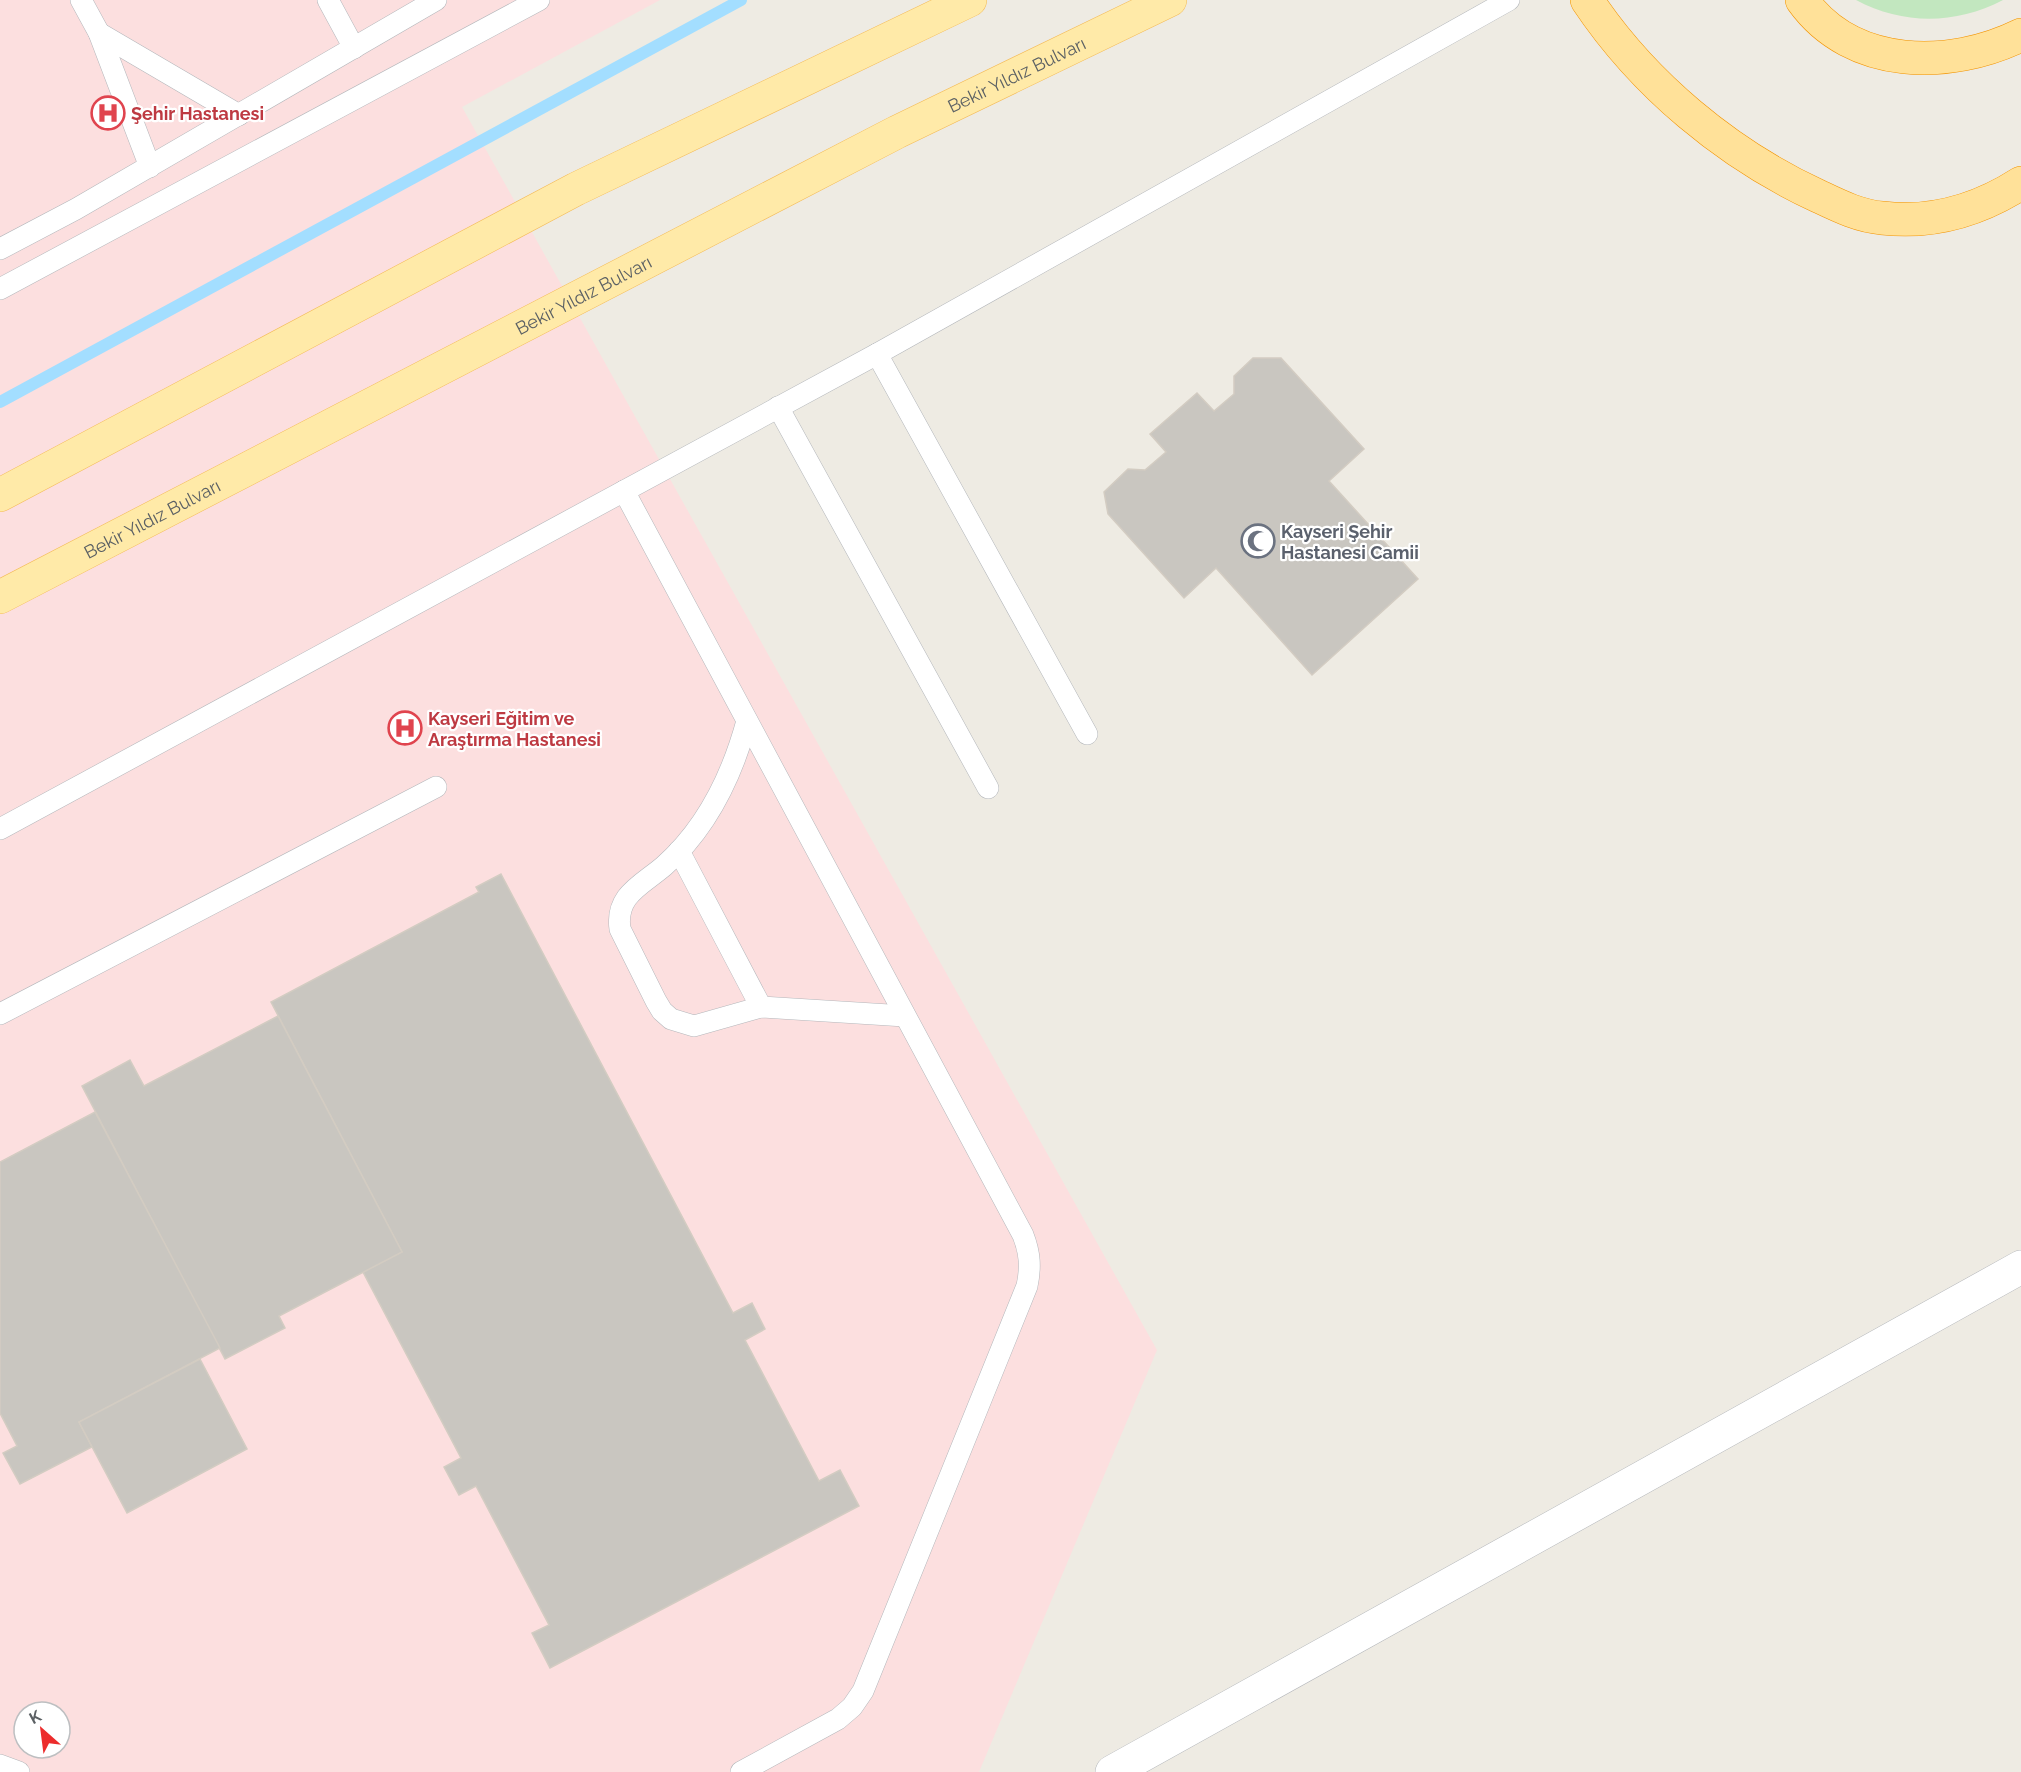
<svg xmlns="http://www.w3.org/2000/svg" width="2021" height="1772" viewBox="0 0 2021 1772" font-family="Raleway,sans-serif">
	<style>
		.medical { fill: #fcdfdf; fill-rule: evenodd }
		.green { fill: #c2e7bf }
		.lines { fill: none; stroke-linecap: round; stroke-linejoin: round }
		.stream { stroke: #a3deff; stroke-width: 12 }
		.building { fill: #c9c6c0; stroke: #d3ccc2; stroke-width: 1.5 }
		.service-casing { stroke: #b4b7bb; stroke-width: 22 }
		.minor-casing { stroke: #b4b7bb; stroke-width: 34 }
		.primary-casing { stroke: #f4bb57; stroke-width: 34 }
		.trunk-casing { stroke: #f29300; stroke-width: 34 }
		.service { stroke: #fff; stroke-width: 21 }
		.minor { stroke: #fff; stroke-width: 33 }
		.primary { stroke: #ffeaa8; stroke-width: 33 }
		.trunk { stroke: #ffe199; stroke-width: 33 }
		.labels { text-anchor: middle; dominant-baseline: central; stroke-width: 4.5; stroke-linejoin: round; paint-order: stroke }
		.street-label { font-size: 18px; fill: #5b6064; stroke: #fff }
		.health-label { font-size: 18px; font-weight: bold; fill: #be3a42; stroke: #fff; text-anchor: start }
		.worship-label { font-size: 18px; font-weight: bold; fill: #5b616d; stroke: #fff; text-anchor: start }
	</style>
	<rect width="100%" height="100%" fill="#eeebe3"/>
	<path class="medical" d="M0,0h660l-198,107 695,1243 -178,422h-979zM24,1712h36v36h-36z"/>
	<path class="green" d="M1856,0h147c-48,25 -100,25 -147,0z"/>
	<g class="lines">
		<polyline class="stream" points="0,402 741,0"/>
	</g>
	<g class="building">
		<polygon points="1253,358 1281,358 1364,449 1329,481 1418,579 1312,675 1216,568 1184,598 1108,514 1104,492 1128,469 1145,470 1166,452 1150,434 1197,393 1214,411 1234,394 1234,376"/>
		<polygon points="501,874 733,1313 752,1303 765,1329 745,1340 819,1481 840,1470 859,1506 550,1668 532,1633 549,1625 476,1486 459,1495 444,1467 461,1458 363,1272 402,1252 271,1002 479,892 476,887"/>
		<polygon points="278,1016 402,1252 279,1316 285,1328 225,1359 82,1086 130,1060 144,1086"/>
		<polygon points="95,1112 220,1348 79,1422 92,1447 20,1484 3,1453 17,1446 0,1413 0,1162"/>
		<polygon points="200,1359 247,1449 127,1513 79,1422"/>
	</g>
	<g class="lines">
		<defs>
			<g id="service">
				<polyline points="81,0 99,33 150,167"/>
				<polyline points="328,0 354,48"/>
				<polyline points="99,33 239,115"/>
				<polyline points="0,249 76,209 436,0"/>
				<polyline points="0,289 539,0"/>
				<polyline points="877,354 1087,734"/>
				<polyline points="778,407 988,788"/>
				<path d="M624,491l399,744c7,18 8,32 4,51l-164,405 -11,16 -14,12 -97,53"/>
				<path d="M747,721c-15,55 -39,106 -83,145 -22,19 -49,29 -44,63l36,72 6,10 9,8 23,7 67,-19 144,9"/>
				<polyline points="0,829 877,354 1509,0"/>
				<polyline points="679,851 761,1007"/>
				<polyline points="0,1014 436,787"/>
				<polyline points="0,1765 19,1772"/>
			</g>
			<polyline id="minor" points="1112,1772 2021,1267"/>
			<g id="primary">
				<polyline points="0,495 576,189 970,0"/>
				<path id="s1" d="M0,597l897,-465 273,-132"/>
			</g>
			<g id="trunk">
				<path d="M1587,0c56,84 140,154 231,196 21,10 41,20 64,22 51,6 97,-8 139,-35"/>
				<path d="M1802,0c50,70 148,70 219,35"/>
			</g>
		</defs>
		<use href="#service" class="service-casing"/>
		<use href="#minor" class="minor-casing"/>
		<use href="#primary" class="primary-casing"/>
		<use href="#trunk" class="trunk-casing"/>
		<use href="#service" class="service"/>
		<use href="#minor" class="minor"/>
		<use href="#primary" class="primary"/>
		<use href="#trunk" class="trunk"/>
	</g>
	<defs>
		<symbol id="hospital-ring" viewBox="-11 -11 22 22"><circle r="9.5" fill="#fff" stroke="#e0444e" stroke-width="1.5"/><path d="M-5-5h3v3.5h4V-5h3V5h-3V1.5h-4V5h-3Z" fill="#e0444e"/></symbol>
		<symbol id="mosque-ring" viewBox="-11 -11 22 22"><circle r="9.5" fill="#fff" stroke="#6b7280" stroke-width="1.5"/><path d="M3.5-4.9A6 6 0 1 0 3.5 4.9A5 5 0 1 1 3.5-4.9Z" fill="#6b7280"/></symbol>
	</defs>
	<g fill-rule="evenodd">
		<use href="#hospital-ring" x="89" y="94" width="38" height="38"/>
		<use href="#mosque-ring" x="1239" y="522" width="38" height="38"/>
		<use href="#hospital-ring" x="386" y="709" width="38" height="38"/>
	</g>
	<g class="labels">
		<g class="street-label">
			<text stroke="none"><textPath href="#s1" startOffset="1143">Bekir Yıldız Bulvarı</textPath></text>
			<text stroke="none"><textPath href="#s1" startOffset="657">Bekir Yıldız Bulvarı</textPath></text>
			<text stroke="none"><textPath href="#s1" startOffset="171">Bekir Yıldız Bulvarı</textPath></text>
		</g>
		<g class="health-label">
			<text x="131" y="113">Şehir Hastanesi</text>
			<text x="428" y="718">Kayseri Eğitim ve<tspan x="428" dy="21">Araştırma Hastanesi</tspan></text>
		</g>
		<g class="worship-label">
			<text x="1281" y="531">Kayseri Şehir<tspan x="1281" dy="21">Hastanesi Camii</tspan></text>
		</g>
	</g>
	<g transform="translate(42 1730) rotate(332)"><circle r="28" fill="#ffffff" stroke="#bdbfc1" stroke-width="1.5"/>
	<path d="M0-4.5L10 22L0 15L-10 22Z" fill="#ec2c2c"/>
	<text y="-9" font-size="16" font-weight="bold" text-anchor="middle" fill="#5b6064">K</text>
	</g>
</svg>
